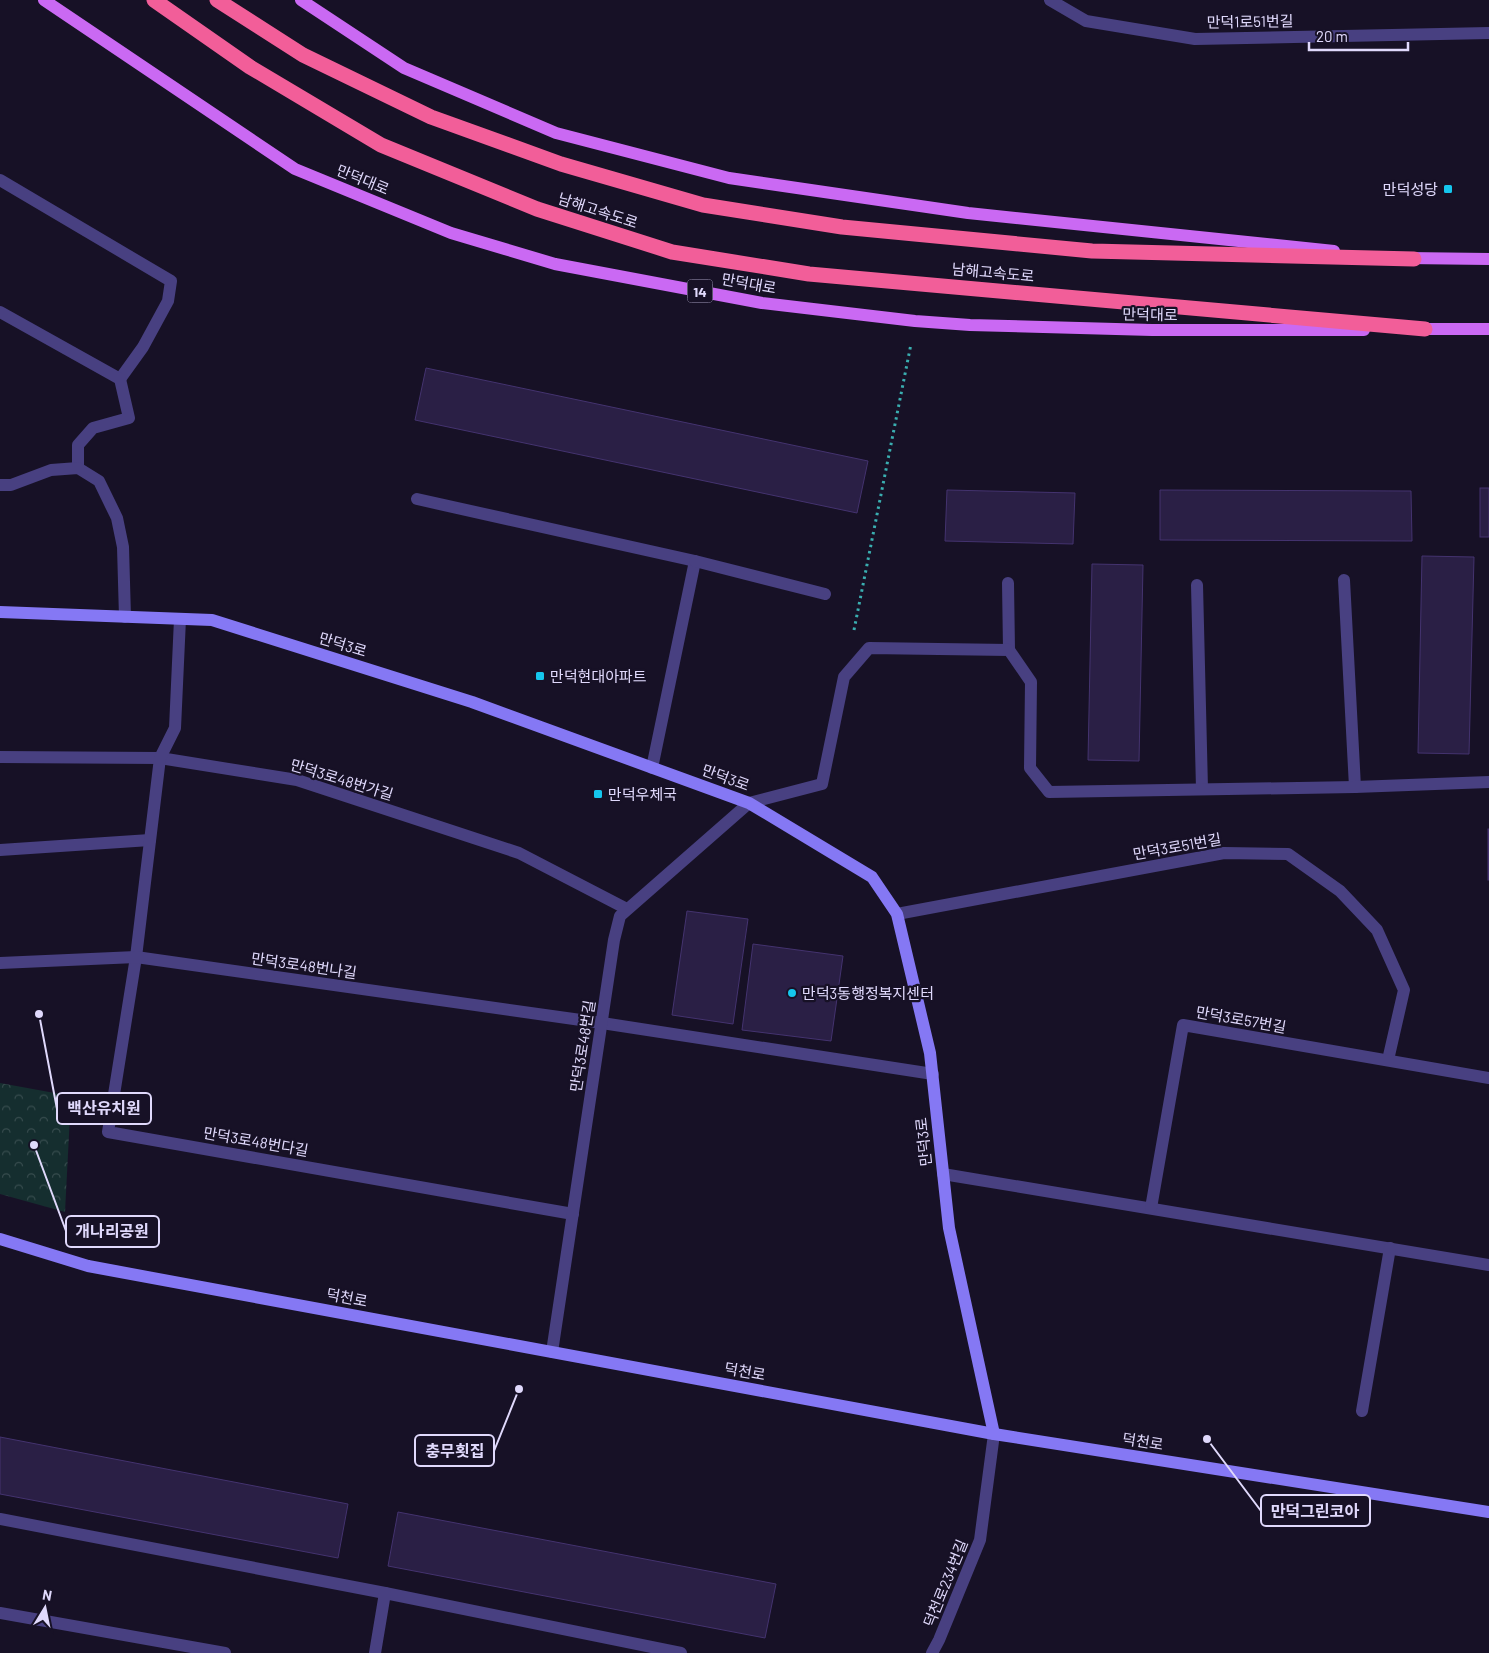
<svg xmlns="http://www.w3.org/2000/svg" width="1489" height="1653" viewBox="0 0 1489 1653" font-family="Barlow,'Noto Sans KR',sans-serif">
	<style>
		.forest { fill: url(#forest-crowns) }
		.building { fill: #2a1f45; stroke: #44336f }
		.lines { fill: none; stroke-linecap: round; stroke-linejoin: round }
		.path { stroke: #3aaeb0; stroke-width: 3; stroke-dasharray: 2.5 4; stroke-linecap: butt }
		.lane { stroke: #484081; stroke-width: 12 }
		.street { stroke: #484081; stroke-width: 12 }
		.secondary { stroke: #8578f4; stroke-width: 12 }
		.primary { stroke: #ca69f3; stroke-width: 12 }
		.highway { stroke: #f25e99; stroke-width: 15 }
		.poi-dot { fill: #15c6ed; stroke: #171126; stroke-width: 2 }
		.labels { text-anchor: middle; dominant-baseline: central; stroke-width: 4.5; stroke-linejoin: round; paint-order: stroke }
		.shield { fill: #171126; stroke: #a49dbc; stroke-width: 1 }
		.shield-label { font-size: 14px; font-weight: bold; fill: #e0d9fc }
		.street-label { font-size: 15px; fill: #e0d9fc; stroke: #171126 }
		.poi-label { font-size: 15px; fill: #e0d9fc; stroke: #171126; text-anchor: start }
		.leader { fill: none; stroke: #e0d9fc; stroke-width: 2 }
		.callout-dot { fill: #e0d9fc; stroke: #171126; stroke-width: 2 }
		.callout { fill: #171126; stroke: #e0d9fc; stroke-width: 2 }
		.callout-label { font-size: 16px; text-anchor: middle; font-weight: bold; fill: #e0d9fc }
	</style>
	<defs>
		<pattern id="forest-crowns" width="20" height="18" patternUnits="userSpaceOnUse" patternTransform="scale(1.25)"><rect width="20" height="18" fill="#152e2f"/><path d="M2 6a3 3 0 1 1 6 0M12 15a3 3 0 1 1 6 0" fill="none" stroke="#374c4e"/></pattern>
	</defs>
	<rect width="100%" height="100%" fill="#171126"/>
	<polygon class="forest" points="0,1083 71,1096 65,1212 0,1194"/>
	<g class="building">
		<polygon points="426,368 868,461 857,513 415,420"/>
		<rect x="1480" y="488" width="9" height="49"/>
		<polygon points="947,490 1075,493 1073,544 945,541"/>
		<polygon points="1160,490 1411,491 1412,541 1160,540"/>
		<polygon points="1422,556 1474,557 1469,754 1418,753"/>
		<polygon points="1092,564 1143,565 1139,761 1088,760"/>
		<rect x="1488" y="829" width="1" height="51"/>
		<polygon points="687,911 748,919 733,1024 672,1015"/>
		<polygon points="753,944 843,956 831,1041 742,1030"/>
		<polygon points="0,1437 348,1504 338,1558 0,1494"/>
		<polygon points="398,1512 776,1584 765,1638 388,1566"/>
	</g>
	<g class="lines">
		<polyline class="path" points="854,630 911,344"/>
		<g class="lane">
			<polyline points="417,499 695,561 652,768"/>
			<polyline points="695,561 825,594"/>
			<polyline points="1344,580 1355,787"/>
			<polyline points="1008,583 1009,650"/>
			<polyline points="1197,585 1202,789"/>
			<polyline points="749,803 822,784 844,677 869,648 1009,650 1031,682 1030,768 1049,792 1355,787 1489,782"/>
			<polyline points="136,957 108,1132 573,1214"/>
			<polyline points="602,1023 933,1074"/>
			<polyline points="0,1519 385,1593 681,1653"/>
			<polyline points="0,1613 225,1653"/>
			<polyline points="375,1653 385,1593"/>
		</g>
		<g class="street">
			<polyline points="1050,0 1086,21 1195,39 1489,33"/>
			<polyline points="0,180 171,281 168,301 143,347 120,379"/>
			<polyline points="0,312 120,379 129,418 93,428 78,445 78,468"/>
			<polyline points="0,485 11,485 51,470 78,468 99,481 117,518 123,547 125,617"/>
			<polyline points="0,757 160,758 297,780 519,853 627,909"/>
			<polyline points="0,850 150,840"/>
			<polyline points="897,914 1224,853 1288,854 1340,891 1377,930 1404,990 1388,1060"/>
			<polyline points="136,957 160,758 175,728 180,619"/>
			<polyline points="0,963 136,957 602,1023"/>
			<polyline points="943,1174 1489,1265"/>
			<polyline points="1151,1208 1183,1025 1489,1078"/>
			<polyline points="552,1352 614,940 620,916 749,803"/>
			<polyline points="1362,1411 1390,1248"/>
			<polyline points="932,1653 939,1640 980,1540 994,1434"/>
		</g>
		<g class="secondary">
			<polyline points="0,612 212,620 472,702 749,803 872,877 897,914 930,1053 949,1228 994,1434"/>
			<polyline points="0,1239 88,1266 994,1434 1489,1512"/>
		</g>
		<g class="primary">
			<polyline points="44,0 295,169 451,233 555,264 762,303 915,321 970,325 1152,330 1364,330"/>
			<polyline points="301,0 404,68 556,133 729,178 968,213 1334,251"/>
			<polyline points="1406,258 1489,259"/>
			<polyline points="1417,329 1489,329"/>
		</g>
		<g class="highway">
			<polyline points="154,0 250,67 381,145 537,209 672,252 809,274 1425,329"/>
			<polyline points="217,0 303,55 431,117 561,164 703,205 842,227 1092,251 1414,259"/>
		</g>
	</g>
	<g class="poi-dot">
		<rect x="1443" y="184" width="10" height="10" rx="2.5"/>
		<rect x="535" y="671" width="10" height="10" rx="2.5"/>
		<rect x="593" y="789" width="10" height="10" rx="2.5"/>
		<circle cx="792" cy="993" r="5"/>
	</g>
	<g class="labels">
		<rect class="shield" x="687.5" y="279.5" width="25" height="23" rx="4"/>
		<g class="shield-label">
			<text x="700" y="291">14</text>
		</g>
		<g class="street-label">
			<text transform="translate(1250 21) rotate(-1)">만덕1로51번길</text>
			<text transform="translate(363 179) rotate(22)">만덕대로</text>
			<text transform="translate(598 210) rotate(18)">남해고속도로</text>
			<text transform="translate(993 272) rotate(5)">남해고속도로</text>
			<text transform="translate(749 283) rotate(10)">만덕대로</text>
			<text transform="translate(1150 314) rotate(1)">만덕대로</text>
			<text transform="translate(343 644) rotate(17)">만덕3로</text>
			<text transform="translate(726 777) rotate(20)">만덕3로</text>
			<text transform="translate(342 779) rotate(17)">만덕3로48번가길</text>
			<text transform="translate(1177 846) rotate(-10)">만덕3로51번길</text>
			<text transform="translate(304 965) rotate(8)">만덕3로48번나길</text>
			<text transform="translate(1241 1019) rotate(10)">만덕3로57번길</text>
			<text transform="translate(582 1046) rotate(-81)">만덕3로48번길</text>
			<text transform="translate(256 1141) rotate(10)">만덕3로48번다길</text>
			<text transform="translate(923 1142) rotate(-96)">만덕3로</text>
			<text transform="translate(347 1297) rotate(11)">덕천로</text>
			<text transform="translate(745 1371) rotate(10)">덕천로</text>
			<text transform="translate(1143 1441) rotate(9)">덕천로</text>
			<text transform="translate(945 1583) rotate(-68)">덕천로234번길</text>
		</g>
		<g class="poi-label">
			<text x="1438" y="189" text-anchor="end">만덕성당</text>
			<text x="550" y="676">만덕현대아파트</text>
			<text x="608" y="794">만덕우체국</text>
			<text x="802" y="993">만덕3동행정복지센터</text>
		</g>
	</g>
	<path class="leader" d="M39 1014L57 1109M34 1145L66 1231M519 1389L494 1451M1207 1439L1261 1511"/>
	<g class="callout-dot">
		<circle cx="39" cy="1014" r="5"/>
		<circle cx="34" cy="1145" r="5"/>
		<circle cx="519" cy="1389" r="5"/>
		<circle cx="1207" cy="1439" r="5"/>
	</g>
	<g class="callout">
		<rect x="57" y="1093" width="94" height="31" rx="5"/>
		<rect x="66" y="1216" width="93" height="31" rx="5"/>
		<rect x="415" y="1435" width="79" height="31" rx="5"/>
		<rect x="1261" y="1495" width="109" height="31" rx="5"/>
	</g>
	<g class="callout-label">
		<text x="104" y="1114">백산유치원</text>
		<text x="112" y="1237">개나리공원</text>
		<text x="455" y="1457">충무횟집</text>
		<text x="1315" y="1517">만덕그린코아</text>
	</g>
	<g transform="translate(45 1608) rotate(10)" stroke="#171126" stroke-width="4" paint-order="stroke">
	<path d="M0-4L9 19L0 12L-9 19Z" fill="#e0d9fc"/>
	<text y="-8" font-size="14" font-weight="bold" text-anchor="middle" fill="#e0d9fc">N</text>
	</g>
	<path d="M1309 42v8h99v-8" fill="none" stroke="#e0d9fc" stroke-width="2.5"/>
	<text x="1316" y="42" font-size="15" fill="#e0d9fc" stroke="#171126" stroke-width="4" paint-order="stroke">20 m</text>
</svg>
